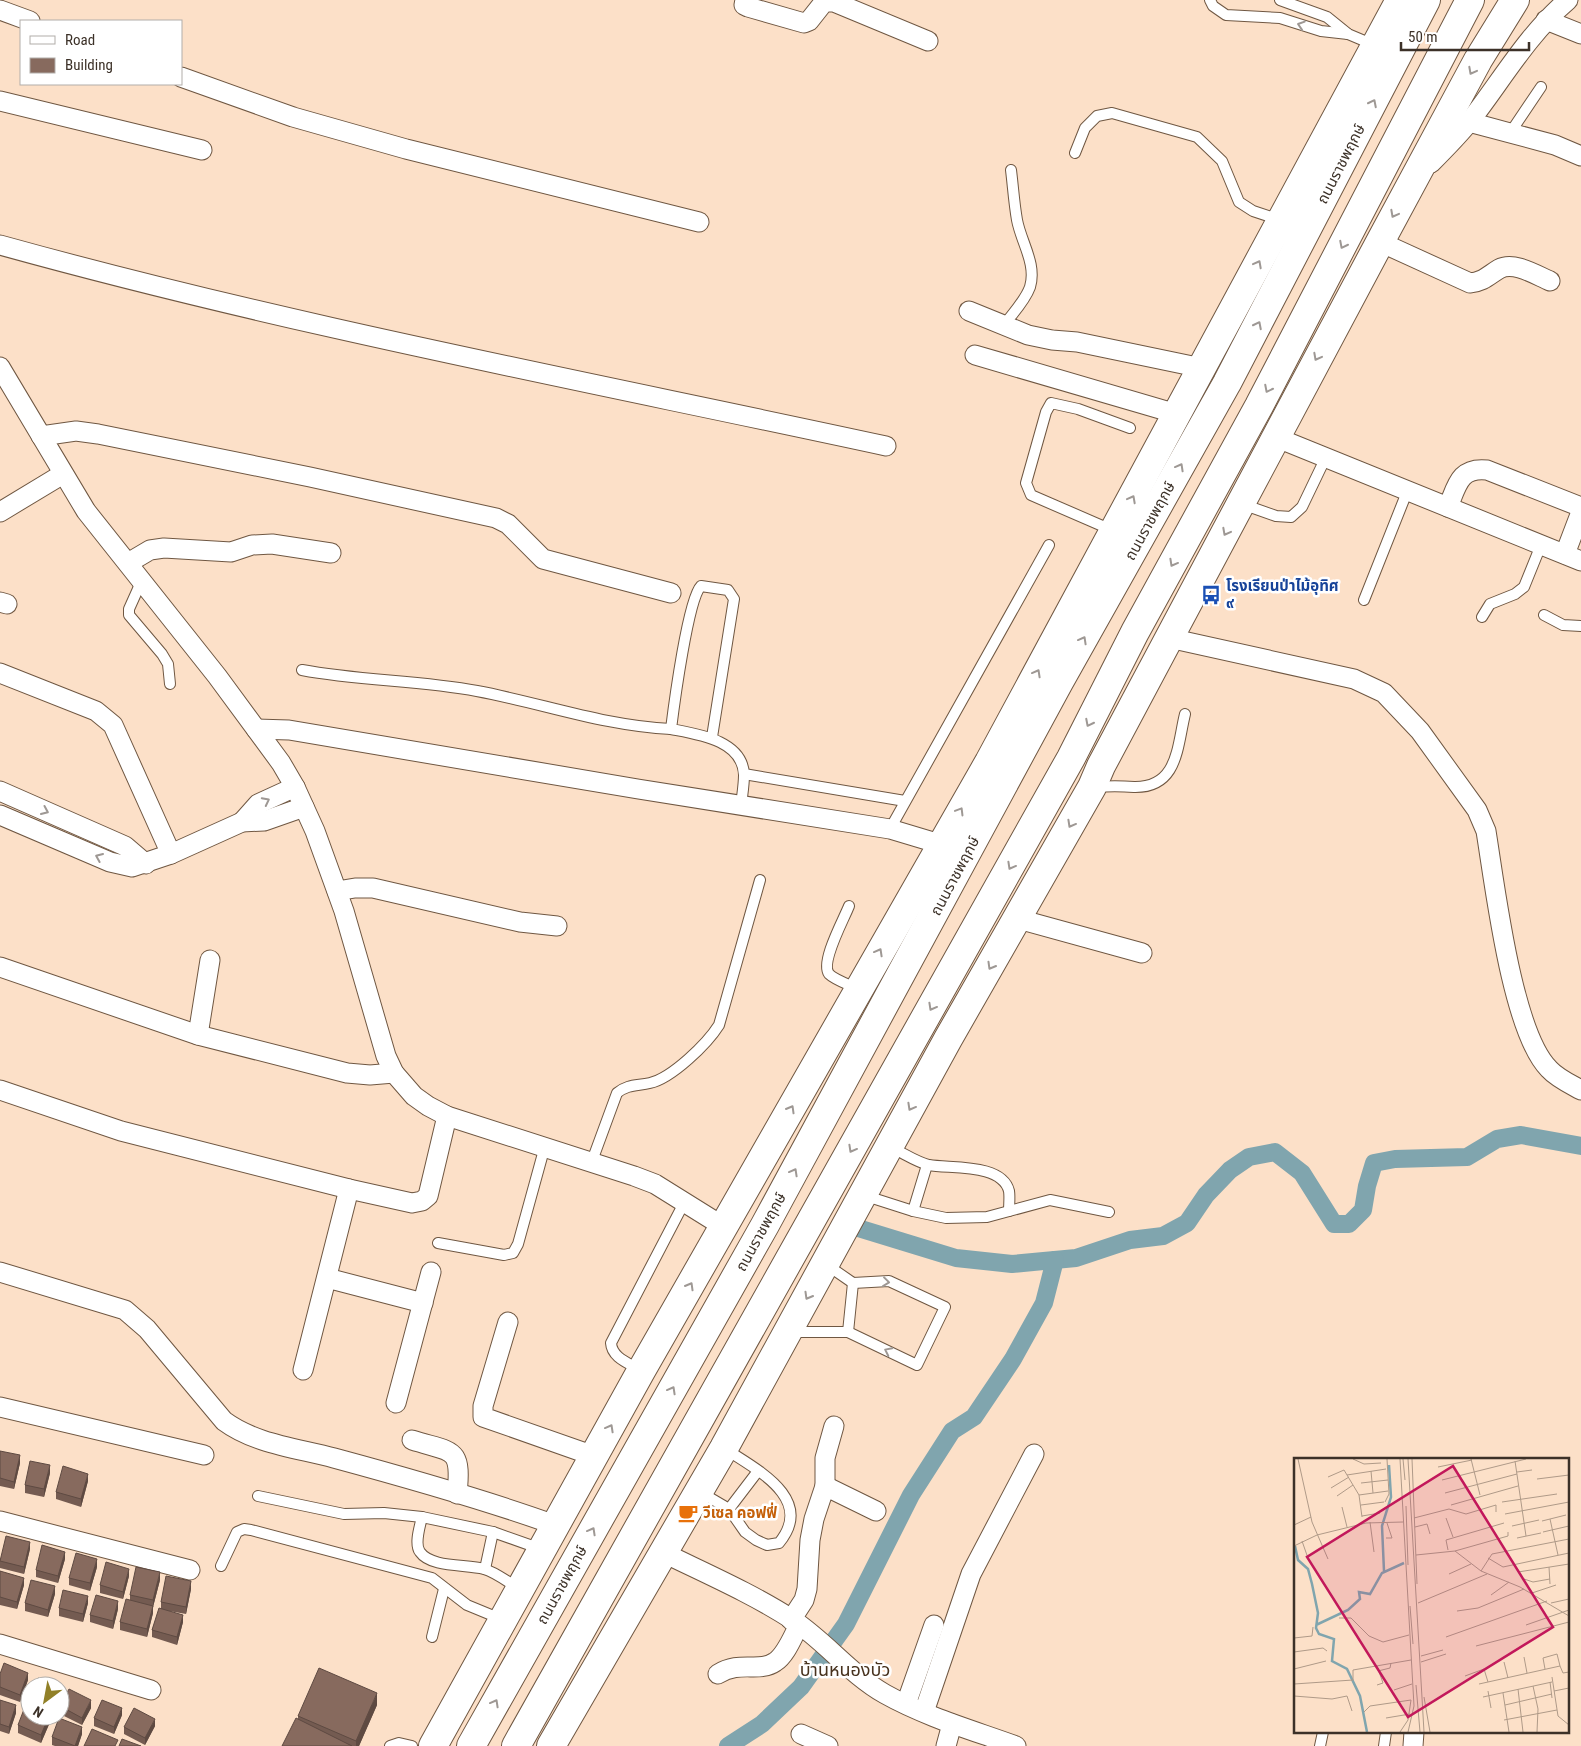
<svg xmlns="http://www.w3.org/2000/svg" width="1581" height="1746" viewBox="0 0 1581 1746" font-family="'Roboto Condensed','Noto Sans Thai',sans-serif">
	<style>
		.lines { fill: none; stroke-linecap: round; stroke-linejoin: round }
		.canal { stroke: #80a5ae; stroke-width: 18 }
		.service-casing { stroke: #6f5742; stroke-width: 12 }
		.minor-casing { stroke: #6f5742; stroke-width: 21 }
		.secondary-casing { stroke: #6f5742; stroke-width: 30 }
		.primary-casing { stroke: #6f5742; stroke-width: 30 }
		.service { stroke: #fff; stroke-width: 10 }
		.minor { stroke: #fff; stroke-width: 19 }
		.secondary { stroke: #fff; stroke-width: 28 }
		.primary { stroke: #fff; stroke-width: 28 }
		.wall { fill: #745b51 }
		.shaded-wall { fill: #5e4a42 }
		.building { fill: #876a5e; stroke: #5e4a42 }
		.oneway { stroke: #9e9894 }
		.labels { text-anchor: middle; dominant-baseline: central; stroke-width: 5; stroke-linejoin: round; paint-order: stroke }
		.street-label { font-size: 15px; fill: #3c3128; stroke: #fff }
		.transit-label { font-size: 15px; font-weight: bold; fill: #164399; stroke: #fff; text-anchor: start }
		.food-label { font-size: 15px; font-weight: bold; fill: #c56008; stroke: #fff; text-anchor: start }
		.quarter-label { font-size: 18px; fill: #47321e; stroke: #fff }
		.inset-river { fill: none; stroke: #80a5ae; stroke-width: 2.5 }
		.inset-road { fill: none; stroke: #af9a88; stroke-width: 1 }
		.view { fill: #c2185b; fill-opacity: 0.15; stroke: #c2185b; stroke-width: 2.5 }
		.inset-edge { fill: none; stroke: #3c3128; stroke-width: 2.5 }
	</style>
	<rect width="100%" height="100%" fill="#fce0c8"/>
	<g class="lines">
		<g class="canal">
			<polyline points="858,1228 956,1258 1012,1264 1076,1258 1130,1240 1163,1236 1187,1223 1206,1195 1230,1170 1249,1157 1275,1152 1302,1173 1334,1224 1349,1224 1363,1210 1367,1186 1374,1163 1395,1159 1467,1157 1497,1139 1521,1135 1581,1146"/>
			<polyline points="728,1746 762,1724 801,1687 846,1624 911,1495 952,1431 974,1417 1013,1359 1044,1303 1055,1260"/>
		</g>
		<defs>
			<g id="service">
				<polyline points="1210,0 1213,6 1226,15 1280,18 1321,31 1348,34"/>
				<polyline points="1280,0 1327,17 1348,34 1367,42"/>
				<polyline points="1510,133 1541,87"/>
				<polyline points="1075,153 1085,128 1097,116 1112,113 1197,137 1222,161 1239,202 1253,211 1280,220"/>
				<path d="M1004,325c9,-12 21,-24 26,-38 7,-23 -9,-45 -13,-67 -3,-17 -4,-34 -6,-50"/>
				<polyline points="1242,504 1276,516 1291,517 1302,507 1326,457"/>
				<polyline points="1114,531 1031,495 1026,483 1046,412 1051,403 1078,409 1130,428"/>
				<polyline points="142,580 129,609 129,615 162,654 168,664 170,684"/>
				<polyline points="1364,600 1407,492"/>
				<polyline points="1544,615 1563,625 1581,626"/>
				<polyline points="1482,617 1490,604 1515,594 1524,587 1541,545"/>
				<path d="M302,670c58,11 117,10 175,21 65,12 127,35 194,38"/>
				<path d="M712,737l22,-138 -6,-9 -27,-4c-13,13 -27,119 -30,143 26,5 72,11 73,46 0,10 -2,21 -3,31"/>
				<polyline points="744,774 905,801"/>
				<path d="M1095,787c14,-1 26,-1 39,0 44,1 43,-40 51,-73"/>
				<polyline points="890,829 1049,545"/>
				<path d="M849,906c-5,13 -29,56 -20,68 6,6 21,11 29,15"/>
				<path d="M890,1147c12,5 26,15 39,18 21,4 73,-2 80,26 1,6 0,14 0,20"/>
				<path d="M592,1161l25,-68c11,-9 20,-7 33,-10 22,-5 57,-39 69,-58l41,-145"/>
				<polyline points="863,1195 913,1211 946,1218 987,1217 1050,1200 1109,1212"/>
				<polyline points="913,1211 927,1165"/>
				<polyline points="438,1243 504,1255 513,1253 518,1244 545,1146"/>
				<polyline points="790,1332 848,1332 917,1365 945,1307 889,1281 853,1283 827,1265"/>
				<polyline points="848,1332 853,1283"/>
				<path d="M640,1370c-11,-7 -28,-12 -29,-27l74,-142"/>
				<path d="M700,1492l29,17 16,23 11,8 11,5 12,-2c37,-45 -24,-74 -55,-95"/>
				<polyline points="258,1496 344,1514 384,1513 422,1517"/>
				<polyline points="729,1509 758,1471"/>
				<polyline points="221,1566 237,1532 244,1529 251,1530 432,1578 467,1605 501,1619"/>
				<polyline points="485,1569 493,1532"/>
				<path d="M518,1588c-10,-6 -23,-16 -34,-19 -17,-5 -53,-1 -64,-17 -6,-8 0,-26 2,-35l71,15 48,17"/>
				<polyline points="432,1637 444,1589"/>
				<polyline points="390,1746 399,1743 412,1746"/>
				<polyline points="1320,1746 1323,1732"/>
				<polyline points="1384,1746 1386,1732"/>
			</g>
			<g id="minor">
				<polyline points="745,0 744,5 748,7 804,23 809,21 824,2 834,2 928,41"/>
				<polyline points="0,10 30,21"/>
				<polyline points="1546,20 1581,34"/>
				<polyline points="181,77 293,117 406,149 699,222"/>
				<polyline points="0,101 202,150"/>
				<polyline points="1469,122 1555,145 1581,156"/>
				<path d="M1431,163c13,-13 27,-27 39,-42 32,-41 57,-86 98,-121"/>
				<path d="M1380,242l90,41c13,-1 19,-8 29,-14 15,-8 37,6 51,12"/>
				<path d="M0,245c292,81 590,137 886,201"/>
				<polyline points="969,311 1028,335 1052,340 1077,342 1202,368"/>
				<polyline points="975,355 1177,414"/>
				<polyline points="0,367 86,511 217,676 281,763 295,787 315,831 344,911 386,1056 394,1073 414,1096 428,1106 447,1116 634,1176 655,1184 724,1227"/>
				<polyline points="41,436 76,431 98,434 310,477 496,518 508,524 543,559 671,593"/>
				<polyline points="1275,437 1581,561"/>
				<path d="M1448,507c9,-21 11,-40 39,-37l94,37"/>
				<polyline points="0,512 63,474"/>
				<polyline points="1565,554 1581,512"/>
				<polyline points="128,563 150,550 164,548 231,552 252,545 272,544 331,553"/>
				<polyline points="0,602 7,604"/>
				<path d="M1169,638l185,41 30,14 36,38 57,79 9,21c9,55 26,201 63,238 8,9 21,15 32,21"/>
				<polyline points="0,673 96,711 113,725 171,854"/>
				<polyline points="256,729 289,730 638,789 890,829 940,844"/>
				<polyline points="0,791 125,846 146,864"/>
				<polyline points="0,815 110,862 132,867 171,854 242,822 264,821 304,807"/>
				<polyline points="242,822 258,804 295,787"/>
				<polyline points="337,891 355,888 373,888 520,922 557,926"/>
				<polyline points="1018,919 1142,953"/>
				<polyline points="0,967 198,1035 347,1073 370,1075 394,1073"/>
				<polyline points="198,1035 210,960"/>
				<polyline points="0,1090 121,1131 349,1189 412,1203 422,1201 428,1196 447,1116"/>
				<path d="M0,1272l125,38 22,19 77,92c31,23 73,27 110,37 74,20 149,41 221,67"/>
				<polyline points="327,1278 423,1303"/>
				<polyline points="508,1322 483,1406 483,1417 594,1456"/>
				<polyline points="303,1370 349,1189"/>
				<polyline points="396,1403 431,1272"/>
				<polyline points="0,1407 204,1455"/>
				<path d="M412,1440c41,13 50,6 45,54"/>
				<polyline points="825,1486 825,1458 834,1426"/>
				<polyline points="0,1521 190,1570"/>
				<path d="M664,1553c43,21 89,41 129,67 33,22 57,54 92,74 41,23 87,36 131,52"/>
				<polyline points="791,1620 804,1600 807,1589 810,1540 814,1519 825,1486 876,1511"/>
				<polyline points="0,1644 151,1690"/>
				<path d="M718,1674c22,-14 41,-1 57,-12 11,-7 18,-26 24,-37"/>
				<polyline points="906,1704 934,1625"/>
				<polyline points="924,1712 971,1574 1034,1454"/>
				<polyline points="801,1734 828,1746"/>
				<polyline points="946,1746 952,1724"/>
				<polyline points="1413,1746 1414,1732"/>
			</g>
			<g id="secondary">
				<polyline points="433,1746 641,1371 989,762 1400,0"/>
				<polyline points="551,1746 724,1448 948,1039 1092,787 1101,766 1380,242 1478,60 1515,0"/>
			</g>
			<g id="primary">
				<polyline points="471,1746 765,1225 1059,682 1227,383 1426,0"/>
				<polyline points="516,1746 1071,758 1135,632 1259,406 1470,0"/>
			</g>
		</defs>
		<use href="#service" class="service-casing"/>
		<use href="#minor" class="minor-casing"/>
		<use href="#secondary" class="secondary-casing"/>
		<use href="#primary" class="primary-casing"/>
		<use href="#service" class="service"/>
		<use href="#minor" class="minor"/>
		<use href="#secondary" class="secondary"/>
		<use href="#primary" class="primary"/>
	</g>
	<g class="wall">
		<polygon points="0,1451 20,1463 14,1489 0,1486"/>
		<polygon points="50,1473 44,1497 25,1493 25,1485"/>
		<polygon points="88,1481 81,1507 56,1499 56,1492"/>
		<polygon points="30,1549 24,1574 0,1568 0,1559"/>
		<polygon points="65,1559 58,1583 36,1577 36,1570"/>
		<polygon points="97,1567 90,1591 69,1585 69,1578"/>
		<polygon points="0,1571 24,1585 17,1609 0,1605"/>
		<polygon points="129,1576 123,1599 100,1593 100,1585"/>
		<polygon points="160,1580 153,1607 153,1613 147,1637 120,1630 120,1622 130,1600 130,1595"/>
		<polygon points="191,1589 186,1614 169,1611 183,1622 177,1645 152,1637 152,1630 161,1608 161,1602"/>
		<polygon points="55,1594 48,1617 25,1611 25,1603"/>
		<polygon points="88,1603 83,1622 59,1616 59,1608"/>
		<polygon points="118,1609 113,1629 90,1622 90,1615"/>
		<polygon points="0,1674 28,1680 20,1702 0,1695"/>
		<polygon points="0,1700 16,1713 9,1734 0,1731"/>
		<polygon points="377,1705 359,1746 282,1746 298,1720 298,1716"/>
		<polygon points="60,1706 91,1708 82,1725 60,1714"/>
		<polygon points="122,1715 114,1734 94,1726 94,1718"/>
		<polygon points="50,1716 50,1722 41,1743 18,1733 18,1725"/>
		<polygon points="155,1726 145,1745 124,1734 124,1727"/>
		<polygon points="82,1734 78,1746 55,1746 52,1745 52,1737"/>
	</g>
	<g class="shaded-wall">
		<polygon points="20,1455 20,1463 14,1489 14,1482"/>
		<polygon points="50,1465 50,1473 44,1497 44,1489"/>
		<polygon points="88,1474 88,1481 81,1507 81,1499"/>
		<polygon points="30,1542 30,1549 24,1574 24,1567"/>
		<polygon points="65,1552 65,1559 58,1583 58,1576"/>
		<polygon points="97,1559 97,1567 90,1591 90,1583"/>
		<polygon points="129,1569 129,1576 123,1599 123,1592"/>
		<polygon points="160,1572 160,1580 153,1607 153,1613 147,1637 147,1629 153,1607 153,1600"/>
		<polygon points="24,1578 24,1585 17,1609 17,1602"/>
		<polygon points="191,1581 191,1589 186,1614 186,1607"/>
		<polygon points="55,1586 55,1594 48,1617 48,1610"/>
		<polygon points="88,1596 88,1603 83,1622 83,1614"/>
		<polygon points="118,1601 118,1609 113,1629 113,1621"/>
		<polygon points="183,1615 183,1622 177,1645 177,1637"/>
		<polygon points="28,1673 28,1680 20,1702 20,1695"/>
		<polygon points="377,1693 377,1705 359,1746 356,1746 356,1741"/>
		<polygon points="91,1700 91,1708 82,1725 82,1718"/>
		<polygon points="16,1705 16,1713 9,1734 9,1727"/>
		<polygon points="122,1708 122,1715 114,1734 114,1727"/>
		<polygon points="49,1716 50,1722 41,1743 41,1735"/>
		<polygon points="155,1719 155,1726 145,1745 145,1738"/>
		<polygon points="82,1727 82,1734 78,1746 75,1746"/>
	</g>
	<g class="building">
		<polygon points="0,1451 20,1455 14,1482 0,1478"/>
		<polygon points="30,1461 50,1465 44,1489 25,1485"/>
		<polygon points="63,1466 88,1474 81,1499 56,1492"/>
		<polygon points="6,1536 30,1542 24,1567 0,1561"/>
		<polygon points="42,1545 65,1552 58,1576 36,1570"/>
		<polygon points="76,1553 97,1559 90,1583 69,1578"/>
		<polygon points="106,1562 129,1569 123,1592 100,1585"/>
		<polygon points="136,1567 160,1572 153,1600 130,1595"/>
		<polygon points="0,1571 24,1578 17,1602 0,1597"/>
		<polygon points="166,1576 191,1581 186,1607 161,1602"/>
		<polygon points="31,1580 55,1586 48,1610 25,1603"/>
		<polygon points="63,1590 88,1596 83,1614 59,1608"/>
		<polygon points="96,1595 118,1601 113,1621 90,1615"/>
		<polygon points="126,1599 153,1606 147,1629 120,1622"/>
		<polygon points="159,1608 183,1615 177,1637 152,1630"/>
		<polygon points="4,1663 28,1673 20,1695 0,1687 0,1674"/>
		<polygon points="319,1668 377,1693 356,1741 298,1716"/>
		<polygon points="38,1678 57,1686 35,1686"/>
		<polygon points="69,1689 91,1700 82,1718 60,1706"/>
		<polygon points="0,1700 16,1705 9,1727 0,1724"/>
		<polygon points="102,1700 122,1708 114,1727 94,1718"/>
		<polygon points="26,1704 30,1706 30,1716 49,1716 41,1735 18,1725"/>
		<polygon points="134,1708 155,1719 145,1738 124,1727"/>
		<polygon points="59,1718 82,1727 75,1746 52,1737"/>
		<polygon points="296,1718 352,1746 282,1746"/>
		<polygon points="92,1729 118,1740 115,1746 84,1746"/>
		<polygon points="122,1739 141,1746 119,1746"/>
	</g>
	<defs><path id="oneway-chevron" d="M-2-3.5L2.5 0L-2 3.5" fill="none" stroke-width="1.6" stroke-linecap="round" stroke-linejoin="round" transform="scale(1.25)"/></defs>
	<g class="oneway">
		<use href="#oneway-chevron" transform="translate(1301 25) rotate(-162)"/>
		<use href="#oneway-chevron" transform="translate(1472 71) rotate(118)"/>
		<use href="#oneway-chevron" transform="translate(1373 103) rotate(-63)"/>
		<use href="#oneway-chevron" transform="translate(1394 214) rotate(118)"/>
		<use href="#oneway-chevron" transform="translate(1343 245) rotate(117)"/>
		<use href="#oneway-chevron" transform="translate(1258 264) rotate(-62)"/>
		<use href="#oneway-chevron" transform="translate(1258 325) rotate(-63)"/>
		<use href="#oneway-chevron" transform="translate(1317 357) rotate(118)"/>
		<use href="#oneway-chevron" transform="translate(1268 389) rotate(117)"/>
		<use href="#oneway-chevron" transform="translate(1180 467) rotate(-61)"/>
		<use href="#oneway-chevron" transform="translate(1132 499) rotate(-62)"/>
		<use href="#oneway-chevron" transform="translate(1226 532) rotate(118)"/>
		<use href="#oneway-chevron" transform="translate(1173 563) rotate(119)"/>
		<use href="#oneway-chevron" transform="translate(1083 640) rotate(-61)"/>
		<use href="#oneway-chevron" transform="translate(1037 673) rotate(-61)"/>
		<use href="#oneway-chevron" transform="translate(1089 723) rotate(117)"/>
		<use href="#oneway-chevron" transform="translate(266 801) rotate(-27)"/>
		<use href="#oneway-chevron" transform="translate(45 811) rotate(24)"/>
		<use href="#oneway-chevron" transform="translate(960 811) rotate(-59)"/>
		<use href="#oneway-chevron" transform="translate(1071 824) rotate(119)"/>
		<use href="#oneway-chevron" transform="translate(99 857) rotate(-157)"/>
		<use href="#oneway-chevron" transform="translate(1011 866) rotate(119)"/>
		<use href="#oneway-chevron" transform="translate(879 952) rotate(-61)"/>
		<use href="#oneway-chevron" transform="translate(991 966) rotate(120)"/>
		<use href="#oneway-chevron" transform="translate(932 1007) rotate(119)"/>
		<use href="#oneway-chevron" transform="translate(911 1107) rotate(119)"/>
		<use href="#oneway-chevron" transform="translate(791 1109) rotate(-60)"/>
		<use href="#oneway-chevron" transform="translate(852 1149) rotate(119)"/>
		<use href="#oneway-chevron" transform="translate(794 1172) rotate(-61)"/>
		<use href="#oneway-chevron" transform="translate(886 1282) rotate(7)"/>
		<use href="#oneway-chevron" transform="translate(690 1286) rotate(-60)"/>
		<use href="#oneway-chevron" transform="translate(808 1296) rotate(120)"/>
		<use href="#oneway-chevron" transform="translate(888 1351) rotate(-154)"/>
		<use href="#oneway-chevron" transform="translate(672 1390) rotate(-61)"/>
		<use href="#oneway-chevron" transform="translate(610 1428) rotate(-61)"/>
		<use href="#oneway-chevron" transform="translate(592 1531) rotate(-61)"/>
		<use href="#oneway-chevron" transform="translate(495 1703) rotate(-61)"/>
	</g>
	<defs>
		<symbol id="bus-bare" viewBox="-9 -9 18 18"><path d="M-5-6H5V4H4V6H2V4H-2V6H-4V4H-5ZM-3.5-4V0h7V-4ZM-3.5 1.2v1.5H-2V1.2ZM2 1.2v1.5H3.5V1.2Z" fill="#1a4fb4" stroke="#fff" stroke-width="2.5" paint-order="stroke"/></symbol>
		<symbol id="cafe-bare" viewBox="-9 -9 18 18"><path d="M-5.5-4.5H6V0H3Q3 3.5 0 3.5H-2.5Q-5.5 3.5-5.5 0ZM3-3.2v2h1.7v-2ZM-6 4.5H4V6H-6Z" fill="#e8710a" stroke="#fff" stroke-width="2.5" paint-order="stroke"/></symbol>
	</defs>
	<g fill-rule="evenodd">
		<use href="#bus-bare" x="1197" y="581" width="28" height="28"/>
		<use href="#cafe-bare" x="674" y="1499" width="28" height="28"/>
	</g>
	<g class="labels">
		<g class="street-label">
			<text transform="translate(1341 164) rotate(-63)">ถนนราชพฤกษ์</text>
			<text transform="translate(1150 521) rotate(-61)">ถนนราชพฤกษ์</text>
			<text transform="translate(955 876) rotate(-62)">ถนนราชพฤกษ์</text>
			<text transform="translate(761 1232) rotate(-61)">ถนนราชพฤกษ์</text>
			<text transform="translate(562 1585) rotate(-61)">ถนนราชพฤกษ์</text>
		</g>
		<g class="transit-label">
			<text x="1226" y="586">โรงเรียนป่าไม้อุทิศ<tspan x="1226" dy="17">๙</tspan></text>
		</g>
		<g class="food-label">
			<text x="703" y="1513">วีเซล คอฟฟี่</text>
		</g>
		<g class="quarter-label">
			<text x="845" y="1669">บ้านหนองบัว</text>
		</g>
	</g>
	<g transform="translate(1294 1458)">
		<rect width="275" height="275" fill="#fce0c8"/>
		<path class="inset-river" d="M1,88l3,14 10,9 4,15 6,29 -2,15 3,6 15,5 -2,22 15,8 13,27 7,36M90,113l-2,-45 9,-29 -2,-32M22,167l32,-15 12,-11 -1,-7 11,2 12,-21 22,-10"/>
		<path class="inset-road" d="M4,1l14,63 16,37M59,1l11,5 17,-1M106,1l14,247 -6,26M109,1l2,21M114,1l16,273M118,1l5,125M177,1l9,36M221,3l11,75M144,9l34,-7M77,13l2,22M223,14l15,-2M53,17l39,-6M34,19l16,-7 15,25 3,22M243,21l32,-4M148,22l84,-21M67,25l27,-3M37,30l18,-11M151,35l72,-19M65,37l29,-4M43,38l16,-11M91,44l4,-8 -2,-35M208,44l55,-8M67,47l23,-3M157,47l67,-19M112,48l2,59M48,49l5,20M211,56l64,-12M68,58l18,-3M120,60l35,-9 17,5 30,-9v7M152,60l7,19M256,61l8,36M248,63l24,-6M76,64l4,30M0,67l17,-8M218,68l27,-6M121,69l12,-3 3,10M249,74l26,-6M92,80h6l-5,-15M223,80l24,-5M8,83l7,20M0,88l23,-11 49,-12 37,-1M154,92l-2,-10 58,-17M161,93l53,-15v-4M122,97l39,-4 26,20 39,16 49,29M194,100l15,9 66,-14M255,109l1,17M187,113l11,-17 77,-15M224,114l51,-8M155,116l22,-10M230,121l9,3 17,-3M238,135l24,-8M197,137l18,-13M124,145l69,-29M257,145l18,-4M116,148l3,38M163,153l21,-3 46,-19M45,160h12l18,18 14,6 26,-7M232,167l43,-15M152,179l101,-36M0,180l18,-2 1,-9M182,188l93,-24M0,194l29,-4 4,3M127,198l22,-6M230,199l3,16M127,204l25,-8M210,204l4,16M0,211l32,-8M251,211l-2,-11 14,-4 3,12M84,213l12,-3 1,-5M171,218l19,-7 4,13M258,219l6,39 11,9M256,224l2,16M0,226l59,-4v-10l58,-10M185,226l81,-18 3,7 6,-1M83,227l6,-2 -6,-17M122,227l4,47M239,228l5,23 -1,23M224,231l5,43M100,232l18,-6M194,233l3,17M260,233l15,-3M209,235l6,39M0,238l38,3 15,-3 5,15M130,239l6,35M189,239l69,-15M211,247l47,-11M70,254l6,-6 41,-6M92,260l24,-4M210,262l53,-10M106,274l8,-12 3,-20"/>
		<path class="view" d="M159,8l100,161 -145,90 -101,-160z"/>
		<rect width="275" height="275" class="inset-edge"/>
	</g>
	<rect x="20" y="20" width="162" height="65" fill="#ffffff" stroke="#b1ada9"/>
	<rect x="30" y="36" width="25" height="8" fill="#ffffff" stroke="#b1ada9"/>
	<text x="65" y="45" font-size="15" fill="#3c3128">Road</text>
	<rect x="30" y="58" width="25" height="15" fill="#876a5e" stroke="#b1ada9"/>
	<text x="65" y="70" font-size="15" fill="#3c3128">Building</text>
	<g transform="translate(45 1701) rotate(212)"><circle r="24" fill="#ffffff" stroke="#b1ada9"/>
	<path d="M0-4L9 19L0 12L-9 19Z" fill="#918028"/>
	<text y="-8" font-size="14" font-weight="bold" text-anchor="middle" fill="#3c3128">N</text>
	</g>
	<path d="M1401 42v8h128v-8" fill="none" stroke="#3c3128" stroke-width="2.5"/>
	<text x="1408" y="42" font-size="15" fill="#3c3128" stroke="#ffffff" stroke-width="4" paint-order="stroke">50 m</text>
</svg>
